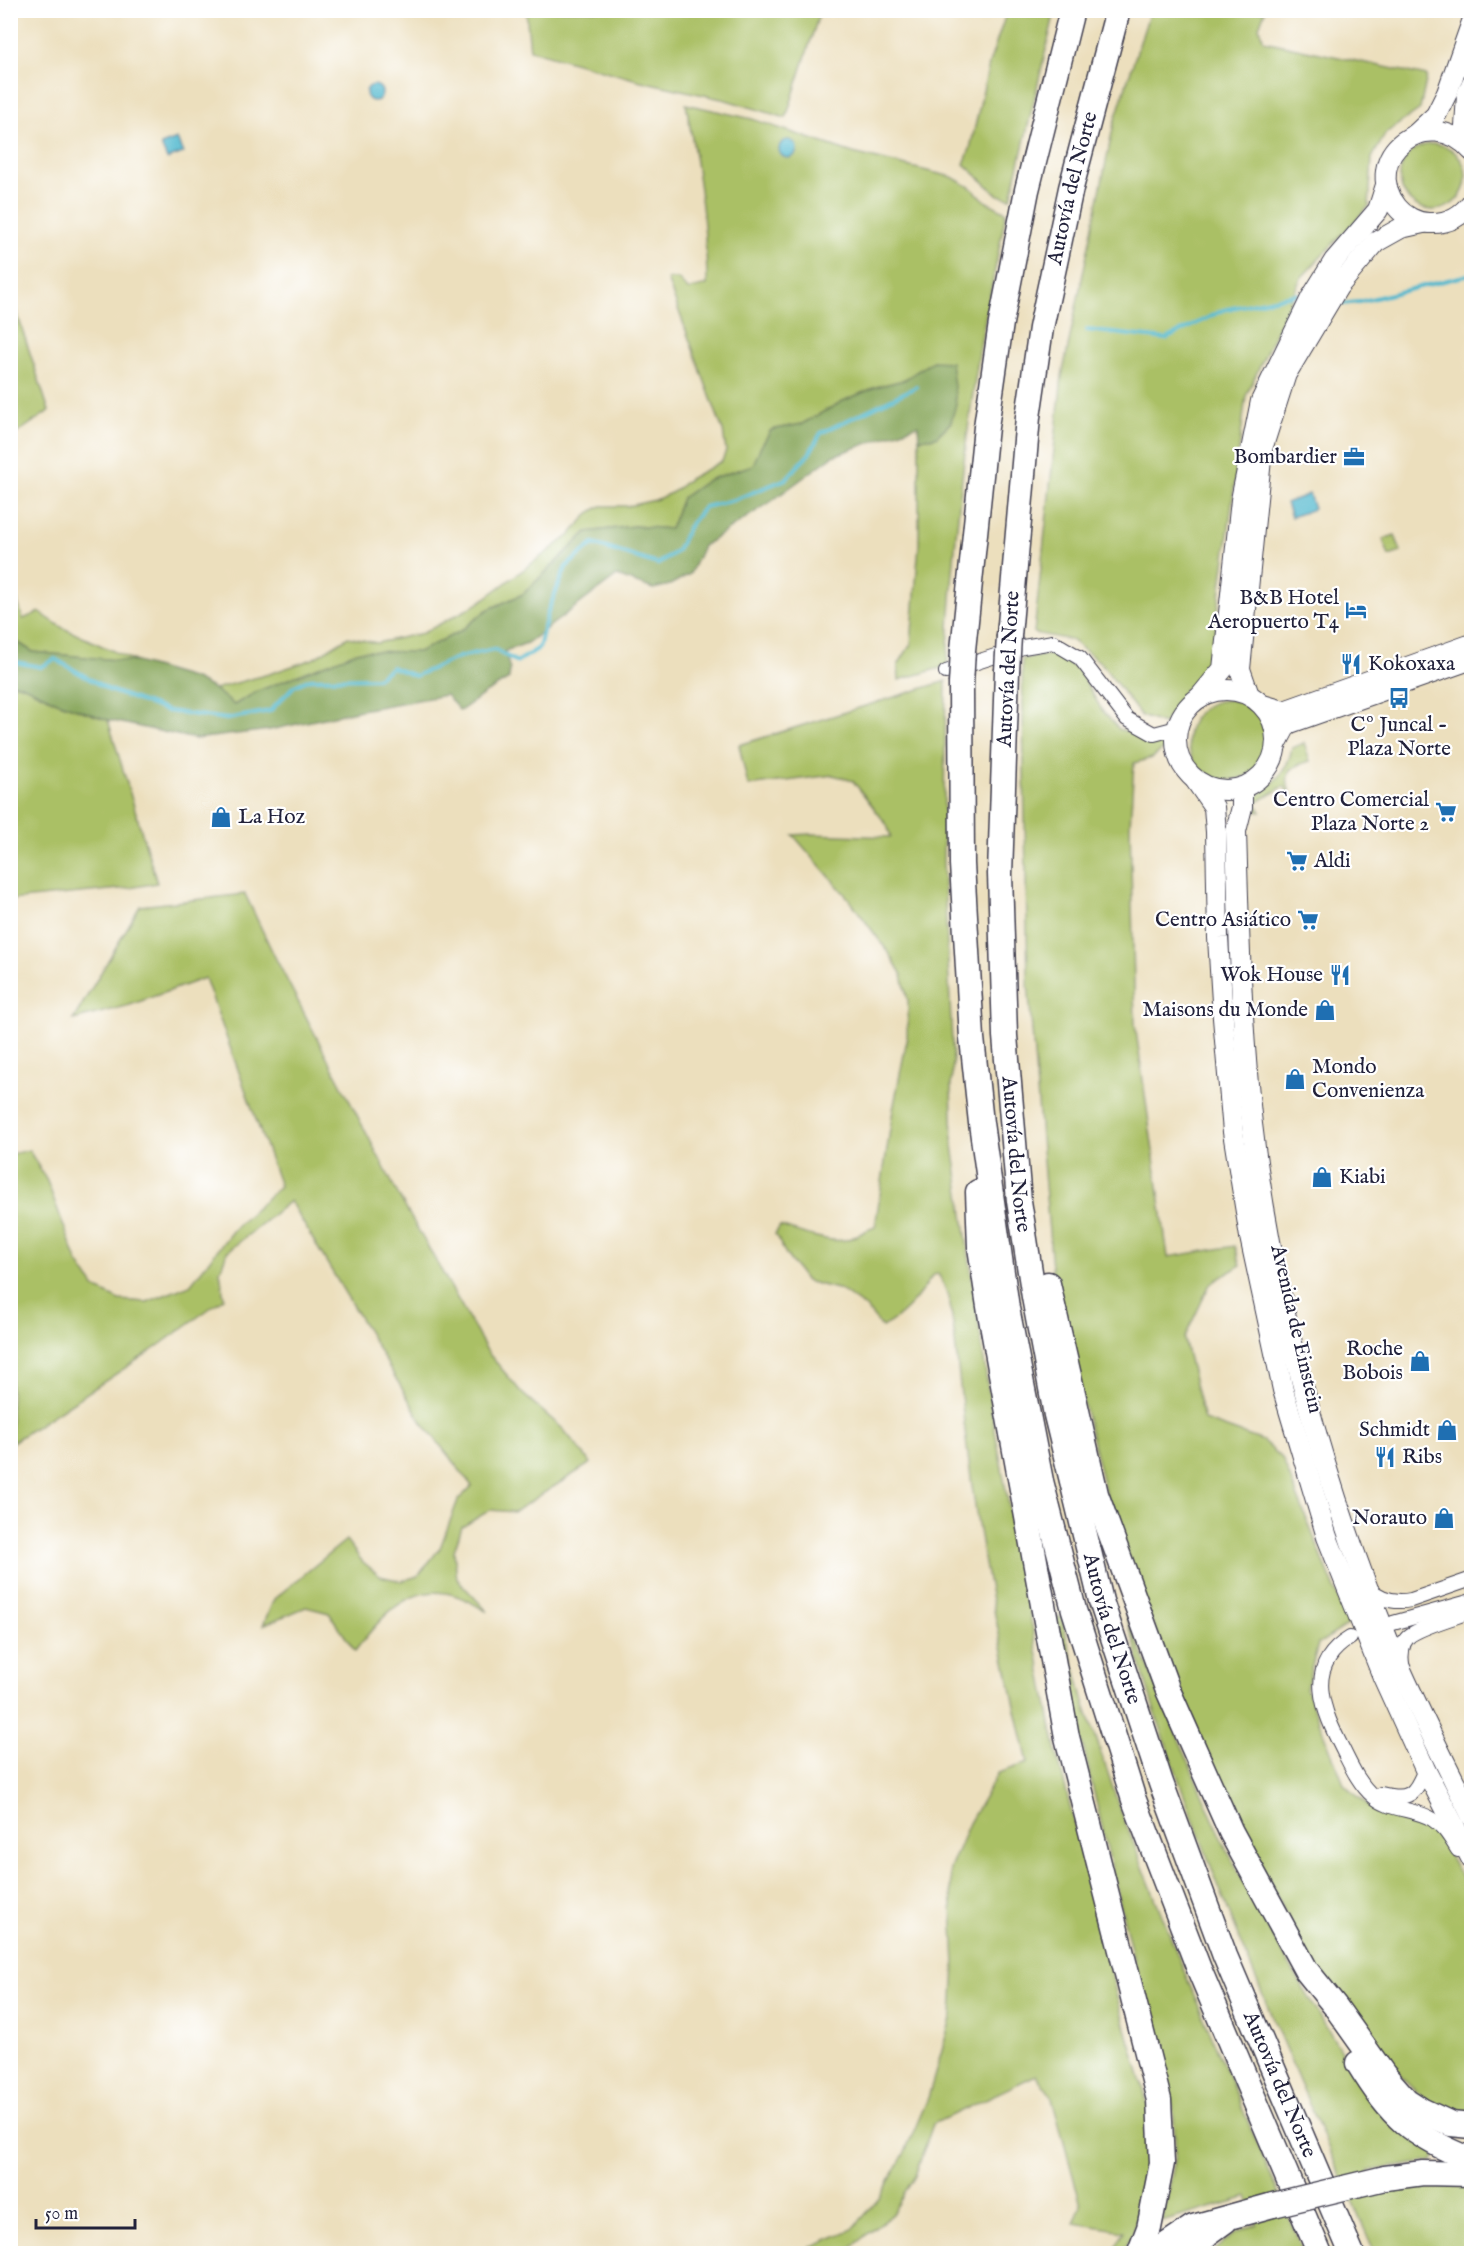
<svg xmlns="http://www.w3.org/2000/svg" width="1482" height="2264" viewBox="0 0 1482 2264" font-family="'IM FELL English',serif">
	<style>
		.green { fill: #aac065; stroke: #667150; stroke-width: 1.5 }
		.forest { fill: #87a65a; stroke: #54644a; stroke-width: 1.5 }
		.water { fill: #50b8ce; stroke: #396d84; stroke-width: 1.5 }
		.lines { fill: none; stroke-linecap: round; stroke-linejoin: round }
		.stream { stroke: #50b8ce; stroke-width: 4 }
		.street-casing { stroke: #403e4e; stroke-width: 16 }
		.secondary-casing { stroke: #403e4e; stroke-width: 22 }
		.highway-casing { stroke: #403e4e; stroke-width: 27 }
		.street { stroke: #fff; stroke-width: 14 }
		.secondary { stroke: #fff; stroke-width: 20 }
		.highway { stroke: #fff; stroke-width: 24 }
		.highway-bridge-casing { stroke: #403e4e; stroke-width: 27; stroke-linecap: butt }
		.highway-bridge { stroke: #fff; stroke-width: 24 }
		.labels { text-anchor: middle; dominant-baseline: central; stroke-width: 4.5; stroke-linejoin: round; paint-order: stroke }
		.street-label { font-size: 21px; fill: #22223b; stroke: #fff }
		.poi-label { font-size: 21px; fill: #22223b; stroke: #fff; text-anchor: end }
	</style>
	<rect width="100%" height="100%" fill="#fff"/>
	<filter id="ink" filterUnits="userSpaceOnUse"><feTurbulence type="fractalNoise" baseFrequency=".0167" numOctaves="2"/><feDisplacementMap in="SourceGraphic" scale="12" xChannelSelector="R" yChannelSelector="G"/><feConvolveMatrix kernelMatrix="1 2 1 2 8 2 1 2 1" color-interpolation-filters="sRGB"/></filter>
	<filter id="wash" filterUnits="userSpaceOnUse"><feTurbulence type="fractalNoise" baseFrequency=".008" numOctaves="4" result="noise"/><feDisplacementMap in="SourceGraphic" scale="24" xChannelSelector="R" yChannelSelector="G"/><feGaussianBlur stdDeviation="1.35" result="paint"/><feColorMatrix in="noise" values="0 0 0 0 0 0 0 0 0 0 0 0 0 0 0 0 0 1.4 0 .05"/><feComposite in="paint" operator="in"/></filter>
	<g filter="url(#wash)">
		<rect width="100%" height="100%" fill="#ecdfbd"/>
		<g class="green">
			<polygon points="526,11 526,10 820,11 786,118 726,100 641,81 530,50"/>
			<polygon points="1007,11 1055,11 1011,198 998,195 964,164 970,149 989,64"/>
			<polygon points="1150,11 1265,11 1259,27 1264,41 1427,76 1420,109 1386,133 1372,158 1369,206 1301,278 1246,396 1210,672 1184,690 1164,724 1141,716 1101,663 1071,640 1034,633 1062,376 1114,123"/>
			<path d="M686,104l66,15 101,34 99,24 18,10 17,15 19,10c-8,45 -18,90 -26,135 -17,105 -28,213 -33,319l-48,14 -1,-15 13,-21 8,-100v-105l17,-2 15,-15 -18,-61 -29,19 -28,7 -33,14 -41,23 -31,6 -18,35 -45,15 -26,18 -12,31 -36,-3 -47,6 -64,62 -36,16 -28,22 -41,20h-59l-101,39 -24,14 -20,-16 55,-15 44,-15 35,-22 29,6 46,-10 54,-29 93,-69 19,-22 12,-7h27l27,-6 18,-8 16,-13 33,-18 4,-10 -3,-20 -56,-152h11l10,11 19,-5c0,-60 -10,-121 -21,-181z"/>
			<circle cx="1433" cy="177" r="33"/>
			<polygon points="10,292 49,411 11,437 10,437"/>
			<polygon points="1395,535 1401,552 1389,556 1383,539"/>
			<polygon points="10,578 23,619 39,612 63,628 137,662 33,652 11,638"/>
			<polygon points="1054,654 1078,669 1103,712 1119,729 1151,738 1166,747 1152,758 1134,763 1130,825 1135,1024 1168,1257 1235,1246 1241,1265 1210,1284 1184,1339 1204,1420 1263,1441 1282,1458 1349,1624 1318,1644 1306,1689 1344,1784 1376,1812 1432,1825 1471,1894 1471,2115 1432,2106 1382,2058 1306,1954 1221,1787 1116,1537 1053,1280 1028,983 1022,659"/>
			<path d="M946,681l-3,180 10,201 -2,24 2,59 38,264 17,92 49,253 61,247 26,89 8,34 -2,44 -16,63 -11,22h-28l19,-4 10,-18 -50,-8 7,-18 -30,-110 -15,-20 -103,49 -18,52 -23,38 -48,39h-33l-1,-6 43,-18 28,-33 23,-42 24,-56 24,-83 3,-51 -5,-95 19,-46 29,-50 30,-10c-22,-97 -45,-193 -58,-292 -5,-37 -9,-75 -13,-113 -4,-27 -4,-62 -19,-84l-5,1c-14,21 -29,41 -51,52l-16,-19 -25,-18 -35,-9 -19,-25 -12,-22 5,-8c16,5 49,17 65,14 9,-2 20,-10 30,-13l18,-117 14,-71 1,-38 -6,-26 -11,-19 -42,-57 -56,-64 18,-1 80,3 -4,-12 -34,-44 -20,-6 -85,11 -9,-41z"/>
			<polygon points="11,683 22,685 57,702 108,720 157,883 130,888 11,900"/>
			<circle cx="1228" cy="740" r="40"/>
			<path d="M1304,743l6,18c-20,6 -27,10 -20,32l-1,1 -5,-8 -28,17 5,9 -12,-1 3,-12c20,-14 35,-25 40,-51z"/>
			<path d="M245,894l29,61 126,243 89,156 33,39 41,36 28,34 -77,49 -24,-2 -28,17 -8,24 3,28 31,33c-13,-7 -28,-17 -43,-19 -40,-7 -69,30 -90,58l-26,-38 -23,-6 -43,18 11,-26 72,-59 16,21 18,15 21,5 17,-5 22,-28 18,-48 14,-14 -50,-64 -132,-221 -63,51 -7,19 4,27 -73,53 -140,92v-289l18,-4 18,31 30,80 18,27 24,12 28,2 43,-17 43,-55 47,-44 -75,-208 -75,27 -57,15 67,-114z"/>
			<path d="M1126,1615l95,223 43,84 99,166 73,66 -3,7 -65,10 8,24 63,-15 32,1v72h-96c-79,-177 -157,-355 -219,-538 -11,-33 -20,-67 -30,-100z"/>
			<polygon points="1061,1616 1084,1702 1120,1809 1188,1981 1304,2253 1212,2253 1236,2232 1257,2224 1248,2197 1162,2222 1176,2155 1173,2106 1137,1975 1053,1619"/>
		</g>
		<polygon class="forest" points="933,361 951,362 956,404 951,422 936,437 919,439 918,425 833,456 769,503 703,546 690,574 670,585 653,589 617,576 527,643 505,651 510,670 509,679 487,692 460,711 446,695 361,710 270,730 195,739 108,720 57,702 22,685 11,683 11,638 33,652 137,662 195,679 214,689 234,705 258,691 359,651 418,652 459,632 487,610 523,594 587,532 634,526 670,529 682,498 708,480 753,465 760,448 771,430 802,424 843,401 876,387 904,380"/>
		<g class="water">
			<circle cx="374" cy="93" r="8"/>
			<polygon points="177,139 183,153 167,159 161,145"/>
			<circle cx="788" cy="149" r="9"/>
			<polygon points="1309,494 1314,509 1291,517 1286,503"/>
		</g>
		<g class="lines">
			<g class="stream">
				<polyline points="1341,304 1359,302 1472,274"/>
				<polyline points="1087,330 1166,339 1223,310 1297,294"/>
				<polyline points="10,661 41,667 55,659 109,690 168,711 227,719 270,711 294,686 310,679 377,678 392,667 415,676 459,657 494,649 517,662 539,648 548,611 566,567 593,544 658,564 677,551 689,526 704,507 734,500 786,479 809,454 821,433 916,387"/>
			</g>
		</g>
	</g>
	<g filter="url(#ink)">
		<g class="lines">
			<defs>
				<g id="street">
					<polyline points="946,672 1023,647 1053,642 1080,658 1127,719 1154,734 1177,728"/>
					<path d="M1369,1588c12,12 26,15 42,12l61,-21"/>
					<polyline points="1393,1623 1472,1601"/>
					<path d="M1350,1638c-47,28 -27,73 -7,112 8,16 16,34 30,46 16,15 41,12 59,23 12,7 19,20 26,31"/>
					<path d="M1402,1665c-1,-9 -1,-21 6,-28 11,-10 48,-20 64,-26"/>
					<path d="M1381,1794c28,7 34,1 44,-25"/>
				</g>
				<g id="secondary">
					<polyline points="1417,133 1436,115 1447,93 1472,22"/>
					<polyline points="1464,142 1467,95 1472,83"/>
					<path d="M1472,151c-44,-50 -114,6 -75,56 7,9 20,16 32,16 17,1 32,-6 43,-21"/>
					<circle cx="1226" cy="740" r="50"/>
					<polyline points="1249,695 1240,669 1262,449 1286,374 1338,287 1376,242 1401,228 1423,223"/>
					<polyline points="1199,698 1223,669 1241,500 1261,401 1311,298 1334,261 1378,210 1386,185"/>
					<polyline points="1263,705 1284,711 1472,644"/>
					<polyline points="1277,743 1287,724 1472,659"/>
					<polyline points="1196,781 1214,807 1216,832 1218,938 1223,1018 1233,1132 1250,1237 1283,1390 1327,1537 1383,1677 1425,1769 1472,1860"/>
					<path d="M1242,788v19l-6,24c3,98 5,196 16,293 20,171 71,357 136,516 25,60 55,118 84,177"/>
				</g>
				<g id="highway">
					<path id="s1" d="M1009,636l19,-219 13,-89 30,-140 47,-178"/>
					<polyline points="963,650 986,427 1001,323 1027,190 1072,10"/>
					<path id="s2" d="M1007,671l-7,203 5,162 14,165 15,96 22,118 45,186 60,182 64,173 127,298"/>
					<polyline points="961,684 962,864 972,1038 981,1123 1007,1308 1041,1481 1074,1610 1134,1800 1199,1969 1320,2254"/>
					<polyline points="978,1192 980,1247 990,1313 1067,1737 1159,2100 1162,2163 1149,2228 1139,2254"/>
					<polyline points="1048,1284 1096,1494 1167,1688 1231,1832 1306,1970 1335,2006 1384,2075 1406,2100 1423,2111 1451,2124 1472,2126"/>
					<path d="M1358,2063c34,55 53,73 114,97"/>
					<polyline points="1385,2178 1423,2173 1472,2174"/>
					<polyline points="1153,2254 1193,2227 1273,2205"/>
					<polyline points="1191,2254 1207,2234 1225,2221"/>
				</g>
			</defs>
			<use href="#street" class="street-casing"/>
			<use href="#secondary" class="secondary-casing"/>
			<use href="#highway" class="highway-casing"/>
			<use href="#street" class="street"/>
			<use href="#secondary" class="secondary"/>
			<use href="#highway" class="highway"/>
			<defs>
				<g id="highway-bridge">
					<polyline points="1007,671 1009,636"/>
					<polyline points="961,684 963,650"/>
					<polyline points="1273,2205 1385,2178"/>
				</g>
			</defs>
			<use href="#highway-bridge" class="highway-bridge-casing"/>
			<use href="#highway-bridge" class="highway-bridge"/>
		</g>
	</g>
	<defs>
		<symbol id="office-bare" viewBox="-9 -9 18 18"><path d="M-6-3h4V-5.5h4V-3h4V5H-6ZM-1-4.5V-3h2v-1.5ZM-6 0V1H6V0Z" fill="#1f6fb2" stroke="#fff" stroke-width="2.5" paint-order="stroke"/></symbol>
		<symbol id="hotel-bare" viewBox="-9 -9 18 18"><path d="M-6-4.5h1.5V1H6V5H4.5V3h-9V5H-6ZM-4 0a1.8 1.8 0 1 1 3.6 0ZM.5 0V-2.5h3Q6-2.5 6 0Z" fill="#1f6fb2" stroke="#fff" stroke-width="2.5" paint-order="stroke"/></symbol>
		<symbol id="restaurant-bare" viewBox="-9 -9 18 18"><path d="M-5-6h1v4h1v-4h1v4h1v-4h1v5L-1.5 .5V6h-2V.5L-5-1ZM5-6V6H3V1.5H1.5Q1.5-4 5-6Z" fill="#1f6fb2" stroke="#fff" stroke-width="2.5" paint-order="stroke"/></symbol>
		<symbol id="bus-bare" viewBox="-9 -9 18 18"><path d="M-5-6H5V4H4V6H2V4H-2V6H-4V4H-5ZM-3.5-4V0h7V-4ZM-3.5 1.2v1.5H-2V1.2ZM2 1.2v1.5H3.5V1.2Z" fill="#1f6fb2" stroke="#fff" stroke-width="2.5" paint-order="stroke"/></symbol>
		<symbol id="supermarket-bare" viewBox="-9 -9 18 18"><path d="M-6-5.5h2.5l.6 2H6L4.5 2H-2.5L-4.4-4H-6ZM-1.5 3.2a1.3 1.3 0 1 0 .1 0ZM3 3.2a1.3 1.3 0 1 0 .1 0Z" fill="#1f6fb2" stroke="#fff" stroke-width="2.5" paint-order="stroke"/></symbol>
		<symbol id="shop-bare" viewBox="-9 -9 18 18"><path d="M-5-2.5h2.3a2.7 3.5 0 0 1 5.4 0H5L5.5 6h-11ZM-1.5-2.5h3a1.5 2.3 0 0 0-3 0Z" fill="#1f6fb2" stroke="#fff" stroke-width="2.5" paint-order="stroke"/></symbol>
	</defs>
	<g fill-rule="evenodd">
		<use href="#office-bare" x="1339" y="442" width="30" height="30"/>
		<use href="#hotel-bare" x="1341" y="595" width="30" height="30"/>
		<use href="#restaurant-bare" x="1336" y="649" width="30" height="30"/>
		<use href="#bus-bare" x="1384" y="683" width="30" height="30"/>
		<use href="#supermarket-bare" x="1431" y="797" width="30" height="30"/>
		<use href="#shop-bare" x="206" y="802" width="30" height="30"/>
		<use href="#supermarket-bare" x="1282" y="846" width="30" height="30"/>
		<use href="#supermarket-bare" x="1293" y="905" width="30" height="30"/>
		<use href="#restaurant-bare" x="1325" y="960" width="30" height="30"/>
		<use href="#shop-bare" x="1310" y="995" width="30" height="30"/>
		<use href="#shop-bare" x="1280" y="1064" width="30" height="30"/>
		<use href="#shop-bare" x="1307" y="1162" width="30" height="30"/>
		<use href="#shop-bare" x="1405" y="1346" width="30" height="30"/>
		<use href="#shop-bare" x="1432" y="1415" width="30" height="30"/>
		<use href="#restaurant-bare" x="1370" y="1442" width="30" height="30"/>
		<use href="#shop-bare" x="1429" y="1503" width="30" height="30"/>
	</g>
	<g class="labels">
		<g class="street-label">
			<text stroke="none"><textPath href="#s1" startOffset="453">Autovía del Norte</textPath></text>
			<text transform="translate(1009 669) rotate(-87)">Autovía del Norte</text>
			<text stroke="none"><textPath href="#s2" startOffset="484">Autovía del Norte</textPath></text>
			<text transform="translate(1296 1329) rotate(77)">Avenida de Einstein</text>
			<text stroke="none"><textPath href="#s2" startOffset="969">Autovía del Norte</textPath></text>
			<text stroke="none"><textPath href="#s2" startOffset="1455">Autovía del Norte</textPath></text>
		</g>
		<g class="poi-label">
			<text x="1337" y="457">Bombardier</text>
			<text x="1339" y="598">B&amp;B Hotel<tspan x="1339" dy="24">Aeropuerto T4</tspan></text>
			<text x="1368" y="664" text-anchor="start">Kokoxaxa</text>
			<text x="1399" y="725" text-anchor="middle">Cº Juncal -<tspan x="1399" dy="24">Plaza Norte</tspan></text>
			<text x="1429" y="800">Centro Comercial<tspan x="1429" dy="24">Plaza Norte 2</tspan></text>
			<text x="238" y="817" text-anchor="start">La Hoz</text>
			<text x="1314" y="861" text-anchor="start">Aldi</text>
			<text x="1291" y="920">Centro Asiático</text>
			<text x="1323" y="975">Wok House</text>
			<text x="1308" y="1010">Maisons du Monde</text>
			<text x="1312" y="1067" text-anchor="start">Mondo<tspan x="1312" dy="24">Convenienza</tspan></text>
			<text x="1339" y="1177" text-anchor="start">Kiabi</text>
			<text x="1403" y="1349">Roche<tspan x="1403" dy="24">Bobois</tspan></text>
			<text x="1430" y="1430">Schmidt</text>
			<text x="1402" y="1457" text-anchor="start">Ribs</text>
			<text x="1427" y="1518">Norauto</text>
		</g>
	</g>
	<rect width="1482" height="2264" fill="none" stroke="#fff" stroke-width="36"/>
	<path d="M36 2219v9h99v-9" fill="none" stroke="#22223b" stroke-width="3"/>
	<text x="45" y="2219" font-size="18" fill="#22223b" stroke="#ffffff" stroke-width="4.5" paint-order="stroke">50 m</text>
</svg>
